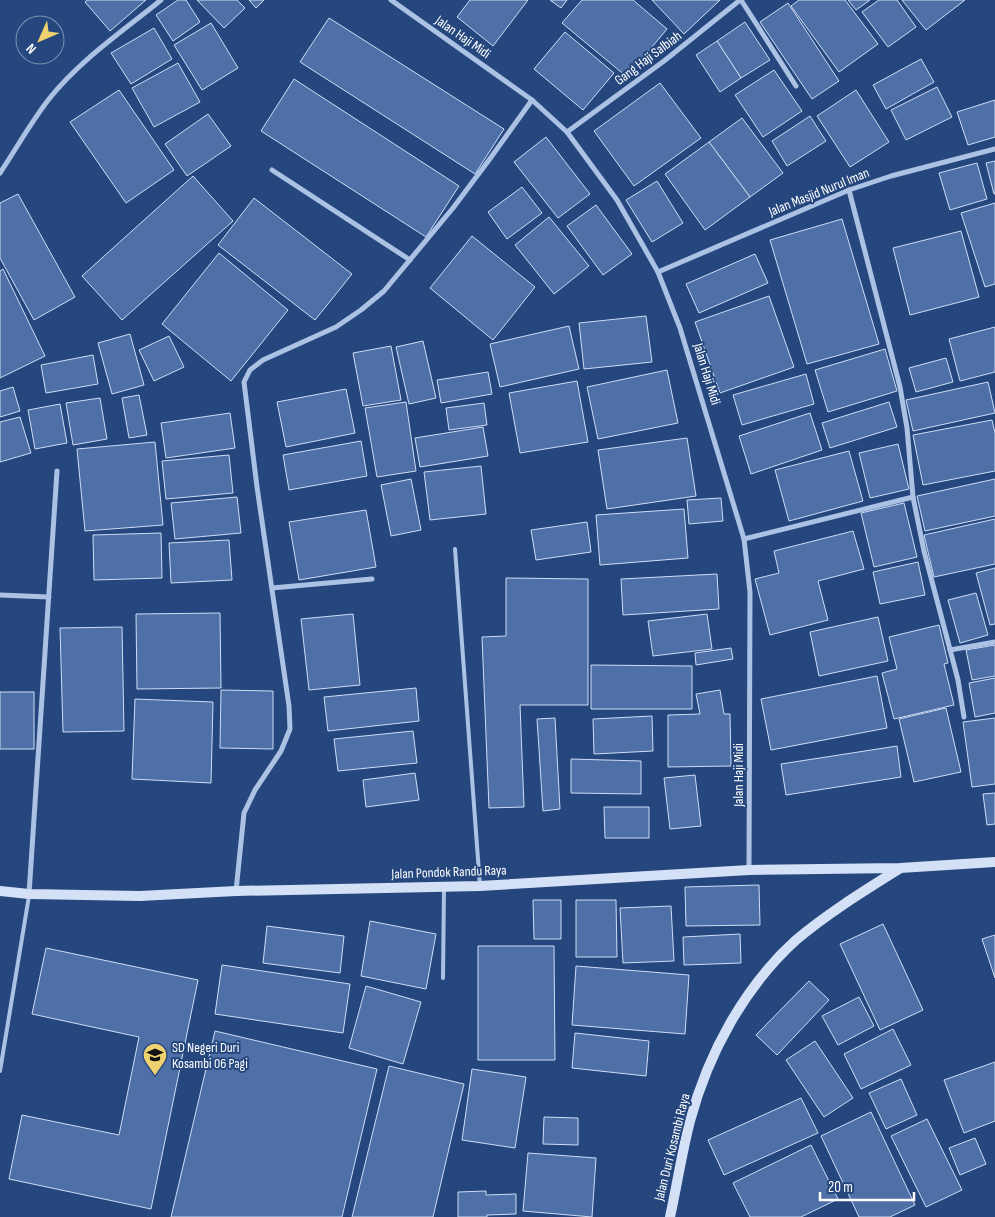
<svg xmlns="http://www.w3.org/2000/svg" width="995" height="1217" viewBox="0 0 995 1217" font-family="'Sofia Sans Condensed',sans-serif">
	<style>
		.building { fill: #4e70a7; stroke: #ceddf4 }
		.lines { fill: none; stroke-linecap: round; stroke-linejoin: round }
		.service { stroke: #abc2e5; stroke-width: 4 }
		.minor { stroke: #abc2e5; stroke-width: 5 }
		.secondary { stroke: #d4e0f5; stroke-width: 10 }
		.labels { text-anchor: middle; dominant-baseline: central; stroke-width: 4; stroke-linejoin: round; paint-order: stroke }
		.street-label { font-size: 14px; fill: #fff; stroke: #25477e }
		.poi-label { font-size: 14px; fill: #fff; stroke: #25477e; text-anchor: start }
	</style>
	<rect width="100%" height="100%" fill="#25477e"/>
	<g class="building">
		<polygon points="87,0 146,0 110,31 85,2"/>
		<polygon points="178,0 186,0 200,22 173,41 156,15"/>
		<polygon points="197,0 237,0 245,8 224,28"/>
		<polygon points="249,0 264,0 256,8"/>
		<polygon points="470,0 528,0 493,46 457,17"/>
		<polygon points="550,0 567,0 561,8"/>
		<polygon points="582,0 633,0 667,29 627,77 562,23"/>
		<polygon points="652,0 720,0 684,34"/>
		<polygon points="799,0 845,0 878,44 839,72 791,6"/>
		<polygon points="848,0 870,0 856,10"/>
		<polygon points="879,0 897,0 916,27 888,47 862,12"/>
		<polygon points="902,0 965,0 926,30"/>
		<polygon points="788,3 839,81 812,99 760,22"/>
		<polygon points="329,18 504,129 475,174 300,62"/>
		<polygon points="745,22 770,60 741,78 717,41"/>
		<polygon points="211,23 238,68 202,90 174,45"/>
		<polygon points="154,28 172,59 131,84 111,53"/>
		<polygon points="565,32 614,73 583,110 534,69"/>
		<polygon points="717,41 741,78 720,92 696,55"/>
		<polygon points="921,59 934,82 886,109 873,85"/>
		<polygon points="178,63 200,102 154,127 132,88"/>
		<polygon points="774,70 802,111 763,137 735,95"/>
		<polygon points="294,79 459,186 426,237 261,131"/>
		<polygon points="660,83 701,138 634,186 594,131"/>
		<polygon points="937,87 952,117 906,140 891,110"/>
		<polygon points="119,90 174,170 126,203 70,122"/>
		<polygon points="856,90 889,142 850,167 817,116"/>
		<polygon points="995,100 995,137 968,145 957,112"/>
		<polygon points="208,114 231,146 187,176 165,144"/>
		<polygon points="810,116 826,141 787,166 772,141"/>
		<polygon points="742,118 783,173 750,197 709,142"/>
		<polygon points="546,137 590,194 558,218 514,162"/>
		<polygon points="709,142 750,197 705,230 665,174"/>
		<polygon points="995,161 995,194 994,194 986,163"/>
		<polygon points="977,163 987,199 950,210 939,173"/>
		<polygon points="193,176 233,221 122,320 82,276"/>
		<polygon points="657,181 683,223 652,242 626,200"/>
		<polygon points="522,187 542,213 507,239 488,212"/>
		<polygon points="18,194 75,297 34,320 0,258 0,203"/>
		<polygon points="254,198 352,274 315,320 218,245"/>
		<polygon points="995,203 995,284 985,287 961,213"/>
		<polygon points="596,205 632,254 603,275 567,226"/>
		<polygon points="549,217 589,266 554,294 515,245"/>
		<polygon points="842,219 879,344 807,364 770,240"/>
		<polygon points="961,231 979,297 910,315 893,248"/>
		<polygon points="472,236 535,287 493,340 430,288"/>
		<polygon points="219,253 288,310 231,381 162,324"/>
		<polygon points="755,254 768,283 699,313 686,284"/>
		<polygon points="3,269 45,356 0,378 0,271"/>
		<polygon points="769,296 794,367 720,393 695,322"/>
		<polygon points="646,316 652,362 584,369 579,323"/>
		<polygon points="569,326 579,369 500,387 490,344"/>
		<polygon points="995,327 995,372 960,381 949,339"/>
		<polygon points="130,334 144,385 112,394 98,343"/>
		<polygon points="169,336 184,367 154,381 139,350"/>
		<polygon points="423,341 436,398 409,404 396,347"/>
		<polygon points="391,346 401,400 363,406 353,353"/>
		<polygon points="885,349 897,391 828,412 815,370"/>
		<polygon points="93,355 98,384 46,393 41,365"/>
		<polygon points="946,358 953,382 916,392 909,368"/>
		<polygon points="667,370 678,423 598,439 587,387"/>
		<polygon points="488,372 492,394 441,403 437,380"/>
		<polygon points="806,374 814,404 742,425 733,395"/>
		<polygon points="577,381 588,442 520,453 509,393"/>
		<polygon points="988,382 995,413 913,431 906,400"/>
		<polygon points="13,387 20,411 0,417 0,391"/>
		<polygon points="346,389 355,433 286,447 277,402"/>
		<polygon points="139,395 147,435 129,438 122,398"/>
		<polygon points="100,398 107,439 73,445 66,403"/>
		<polygon points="406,402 416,471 377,477 365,408"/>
		<polygon points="889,402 897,427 830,448 822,423"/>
		<polygon points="484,403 487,425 449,430 446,408"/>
		<polygon points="60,404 67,443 35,449 28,410"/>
		<polygon points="230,413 235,448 166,458 161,423"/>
		<polygon points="810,413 822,450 751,474 739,436"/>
		<polygon points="20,417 31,453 0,462 0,422"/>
		<polygon points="992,420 995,433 995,471 923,485 913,435"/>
		<polygon points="483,427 488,456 420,467 415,438"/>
		<polygon points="687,438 696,496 607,509 598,450"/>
		<polygon points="361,441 367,476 289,490 283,455"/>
		<polygon points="155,442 163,525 85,531 77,449"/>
		<polygon points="898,444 909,489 870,498 859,453"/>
		<polygon points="849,451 863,501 789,521 775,470"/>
		<polygon points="229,455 233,493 166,499 162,461"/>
		<polygon points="481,466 486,514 430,520 424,472"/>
		<polygon points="411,479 421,530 391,536 381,485"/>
		<polygon points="995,479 995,516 925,531 917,496"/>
		<polygon points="237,497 241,533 175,539 171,503"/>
		<polygon points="721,498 723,521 689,524 687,500"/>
		<polygon points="904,503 917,557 874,567 861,513"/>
		<polygon points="684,509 688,558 600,565 596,515"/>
		<polygon points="366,510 376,567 299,580 289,522"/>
		<polygon points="995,519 995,564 934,577 924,535"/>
		<polygon points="587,522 591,552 536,560 531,530"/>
		<polygon points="853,531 864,569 818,581 828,620 770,635 755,579 779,573 774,551"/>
		<polygon points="161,533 162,578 94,580 93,535"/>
		<polygon points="229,540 232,580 171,583 169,543"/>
		<polygon points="918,562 925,595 880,604 873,572"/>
		<polygon points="995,568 995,624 990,625 976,573"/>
		<polygon points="717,574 719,609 623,615 621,579"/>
		<polygon points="506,578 588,579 588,705 520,705 524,807 489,808 482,637 506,636"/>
		<polygon points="976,593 988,635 960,643 948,600"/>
		<polygon points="220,613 221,688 137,689 136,614"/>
		<polygon points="353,614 360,685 309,690 301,619"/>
		<polygon points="707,614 712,649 653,656 648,621"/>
		<polygon points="878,617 888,661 819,676 810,632"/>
		<polygon points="939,625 948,663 944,664 954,705 894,719 882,673 897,669 889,637"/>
		<polygon points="122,627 124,731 63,732 60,628"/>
		<polygon points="995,645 995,676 972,680 966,650"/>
		<polygon points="731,648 733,659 696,665 695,653"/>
		<polygon points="591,665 692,666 692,709 591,709"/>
		<polygon points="877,676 887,728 771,750 761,699"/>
		<polygon points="995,678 995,713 975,717 969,683"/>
		<polygon points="416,688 419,721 328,731 324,697"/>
		<polygon points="221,690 273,691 273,749 220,748"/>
		<polygon points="720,690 724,714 730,714 731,766 668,767 668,715 700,714 696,694"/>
		<rect x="0" y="692" width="34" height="57"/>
		<polygon points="135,699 213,702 211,783 132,779"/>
		<polygon points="946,708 961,772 914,782 899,719"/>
		<polygon points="652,716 653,751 594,754 593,719"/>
		<polygon points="555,718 560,809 543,811 537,719"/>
		<polygon points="995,718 995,784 972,787 963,722"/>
		<polygon points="413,731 417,763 338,771 334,739"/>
		<polygon points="897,746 901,777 786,795 781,764"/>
		<polygon points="571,759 641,761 641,794 571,793"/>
		<polygon points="415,773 419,800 366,807 363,780"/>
		<polygon points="695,775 701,826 670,829 664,778"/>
		<polygon points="995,793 995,824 987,825 983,794"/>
		<polygon points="604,807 649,807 649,838 605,838"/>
		<polygon points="759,885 760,925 686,926 685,887"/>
		<polygon points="533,900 561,900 561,939 534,939"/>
		<polygon points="576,900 616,900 617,957 576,957"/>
		<polygon points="671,906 674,961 623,963 620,908"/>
		<polygon points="370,921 436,934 426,989 361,976"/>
		<polygon points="883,924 923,1010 880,1030 840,944"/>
		<polygon points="267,926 344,936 340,973 263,963"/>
		<polygon points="740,934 741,963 684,965 683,937"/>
		<polygon points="995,935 995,978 982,939"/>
		<polygon points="478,946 554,946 555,1060 478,1060"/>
		<polygon points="46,948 198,980 151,1209 9,1179 22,1115 119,1135 139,1037 32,1014"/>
		<polygon points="222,965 350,984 343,1033 215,1014"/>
		<polygon points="576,966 689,975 685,1034 572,1025"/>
		<polygon points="809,981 829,1000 777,1055 756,1035"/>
		<polygon points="366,986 421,1002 403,1064 349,1048"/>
		<polygon points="859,997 874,1026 838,1045 822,1016"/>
		<polygon points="893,1029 911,1065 861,1089 844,1054"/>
		<polygon points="215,1031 377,1069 342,1217 171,1217"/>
		<polygon points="575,1033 649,1041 646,1076 572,1068"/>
		<polygon points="815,1041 853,1098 824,1117 786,1060"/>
		<polygon points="995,1062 995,1121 964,1133 944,1080"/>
		<polygon points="389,1066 464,1084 433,1217 352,1217"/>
		<polygon points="472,1069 526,1077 515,1148 462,1140"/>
		<polygon points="901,1079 917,1115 886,1129 869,1093"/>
		<polygon points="801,1098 818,1133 724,1175 708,1140"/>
		<polygon points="871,1112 915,1205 890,1217 859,1217 821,1136"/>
		<polygon points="544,1117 578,1118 578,1145 543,1144"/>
		<polygon points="927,1119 962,1190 926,1207 891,1136"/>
		<polygon points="975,1138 986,1164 960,1175 949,1148"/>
		<polygon points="811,1145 838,1199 801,1217 750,1217 733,1183"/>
		<polygon points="528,1153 596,1158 592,1217 523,1211"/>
		<polygon points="486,1191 486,1195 516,1194 516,1214 487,1215 487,1217 458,1217 458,1192"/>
	</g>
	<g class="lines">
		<g class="service">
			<polyline points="455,549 480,886"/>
			<polyline points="443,978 444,888"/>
			<polyline points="0,1071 29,896"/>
		</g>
		<g class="minor">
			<polyline points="391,0 532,100 567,132 617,200 658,272 680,328 744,539 750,592 749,870"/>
			<polyline points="741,0 796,86"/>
			<polyline points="567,132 664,61 740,0"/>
			<polyline points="272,170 410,260"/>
			<path d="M0,173c16,-24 31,-51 49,-74 31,-39 74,-68 112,-99"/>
			<polyline points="849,190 900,387 907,428 913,497 924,551 958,680 964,717"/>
			<polyline points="658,272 849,190 891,176 995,149"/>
			<polyline points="744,539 913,497"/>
			<polyline points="272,588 372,579"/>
			<polyline points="0,595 49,597"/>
			<polyline points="950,650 995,642"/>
			<polyline points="236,891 244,813 255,790 281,751 290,729 289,706 257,487 244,382 250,370 263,360 336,327 361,310 384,291 453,208 489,160 532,100"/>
			<polyline points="29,894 57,471"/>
		</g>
		<g class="secondary">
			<polyline points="0,891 29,894 140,896 236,891 480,886 749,870 900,868 995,862"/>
			<path d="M670,1217c7,-32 12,-65 20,-96 18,-67 54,-134 106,-181 32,-27 68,-49 103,-71"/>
		</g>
	</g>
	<defs>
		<symbol id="school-pin" viewBox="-11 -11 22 30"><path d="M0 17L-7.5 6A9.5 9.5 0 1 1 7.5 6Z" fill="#efd26f" stroke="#25477e"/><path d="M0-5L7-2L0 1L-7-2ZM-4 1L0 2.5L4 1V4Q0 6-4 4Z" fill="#111"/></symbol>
	</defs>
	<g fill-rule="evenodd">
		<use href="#school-pin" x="141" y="1041" width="28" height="38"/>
	</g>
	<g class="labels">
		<g class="street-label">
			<text transform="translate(463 37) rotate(35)">Jalan Haji Midi</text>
			<text transform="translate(648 58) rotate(-37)">Gang Haji Salbiah</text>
			<text transform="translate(819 192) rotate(-22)">Jalan Masjid Nurul Iman</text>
			<text transform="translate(707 374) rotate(73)">Jalan Haji Midi</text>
			<text transform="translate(738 775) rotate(-90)">Jalan Haji Midi</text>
			<text transform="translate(449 872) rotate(-2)">Jalan Pondok Randu Raya</text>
			<text transform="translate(672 1147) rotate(-76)">Jalan Duri Kosambi Raya</text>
		</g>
		<g class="poi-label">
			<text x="172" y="1047">SD Negeri Duri<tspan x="172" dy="16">Kosambi 06 Pagi</tspan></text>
		</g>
	</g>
	<g transform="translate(40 40) rotate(225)"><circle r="24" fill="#25477e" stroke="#7c91b2"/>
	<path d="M0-4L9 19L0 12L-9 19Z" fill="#efd26f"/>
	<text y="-8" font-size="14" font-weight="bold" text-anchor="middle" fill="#ffffff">N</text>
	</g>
	<path d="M820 1192v8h94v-8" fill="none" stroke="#ffffff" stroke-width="2.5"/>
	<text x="828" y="1192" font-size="15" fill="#ffffff" stroke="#25477e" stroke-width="4" paint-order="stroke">20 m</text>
</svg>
